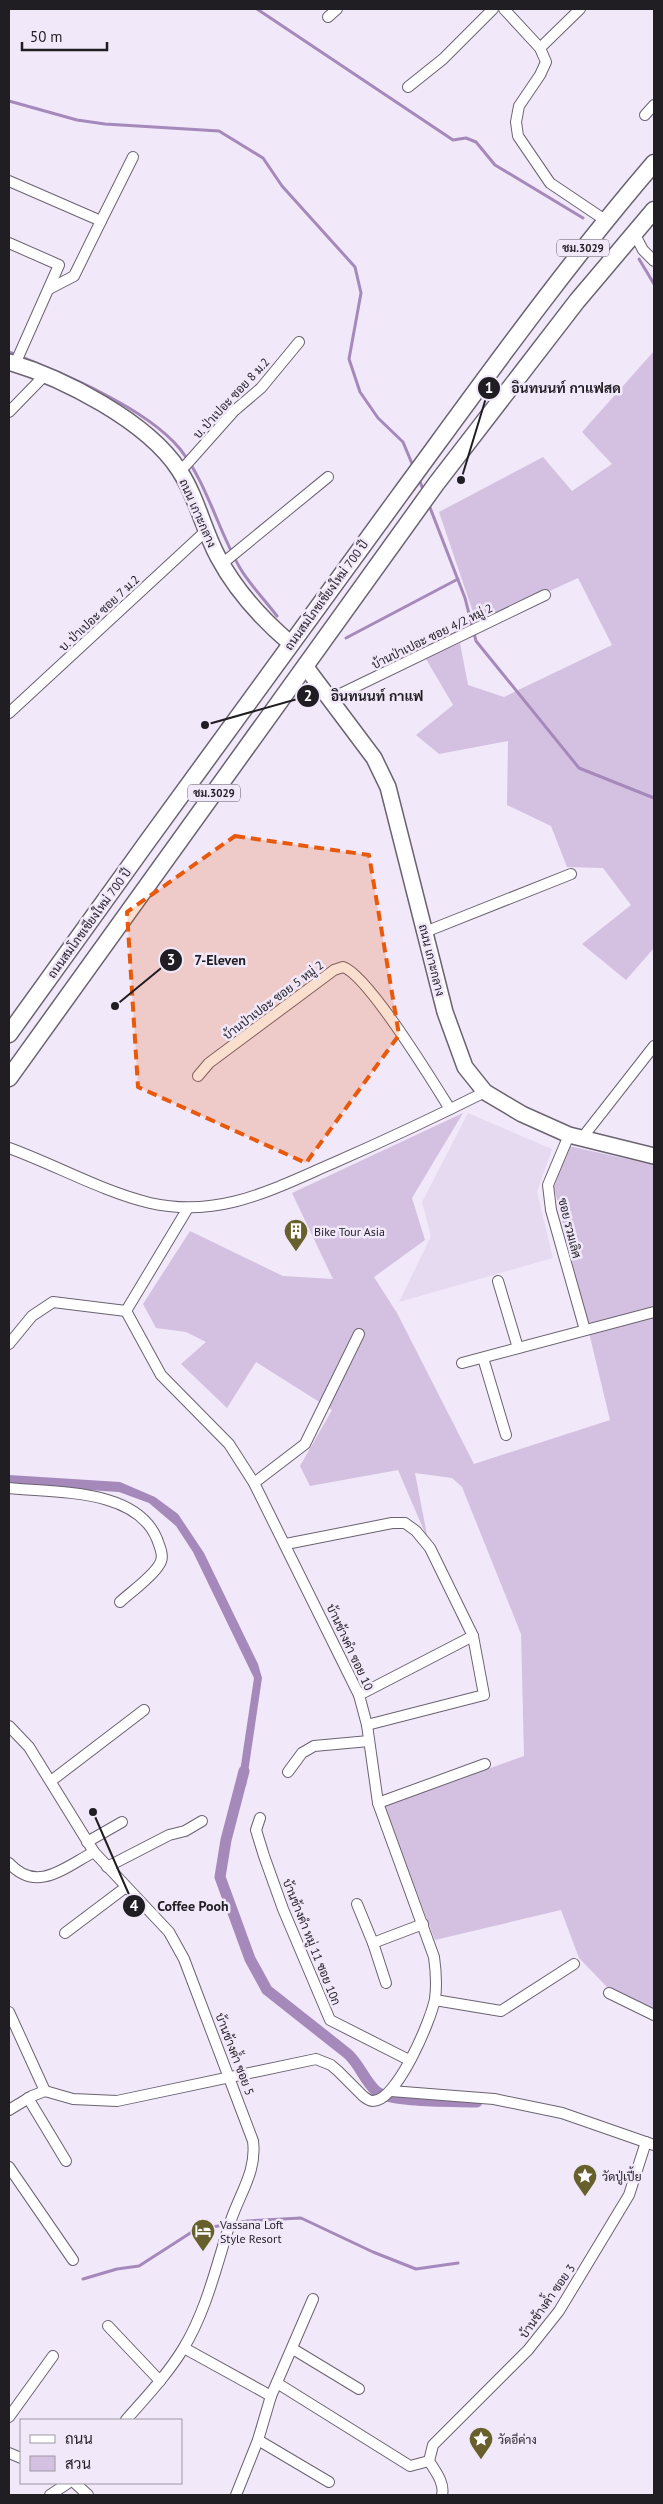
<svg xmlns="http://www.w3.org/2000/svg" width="663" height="2504" viewBox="0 0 663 2504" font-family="'PT Sans',Sarabun,sans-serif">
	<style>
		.built { fill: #e6daf1 }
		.green { fill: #d4c1e2 }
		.water { fill: #a689bb }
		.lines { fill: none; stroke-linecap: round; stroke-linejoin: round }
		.stream { stroke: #a689bb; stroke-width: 3 }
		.canal { stroke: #a689bb; stroke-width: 11 }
		.street-casing { stroke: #6b6371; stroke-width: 12 }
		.secondary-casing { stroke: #6b6371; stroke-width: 18 }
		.primary-casing { stroke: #6b6371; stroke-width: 19 }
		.street { stroke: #fff; stroke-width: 10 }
		.secondary { stroke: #fff; stroke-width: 15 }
		.primary { stroke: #fff; stroke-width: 16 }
		.marked { fill: #e8590c; fill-opacity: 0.2; stroke: #e8590c; stroke-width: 4; stroke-dasharray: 10 6; stroke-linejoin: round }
		.labels { text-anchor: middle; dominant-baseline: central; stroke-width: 5; stroke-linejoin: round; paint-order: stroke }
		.shield { fill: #f1e8f9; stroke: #5f5a63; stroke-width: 1 }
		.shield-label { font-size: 11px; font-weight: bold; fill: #201d23 }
		.street-label { font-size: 12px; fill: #201d23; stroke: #f1e8f9 }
		.poi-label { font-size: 12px; fill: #201d23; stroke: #f1e8f9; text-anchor: start }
		.leader { fill: none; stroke: #201d23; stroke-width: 2 }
		.callout-dot { fill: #201d23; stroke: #f1e8f9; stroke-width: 2 }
		.mark-label { font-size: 15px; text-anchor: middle; font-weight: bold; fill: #fff }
		.callout-label { font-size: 14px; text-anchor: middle; font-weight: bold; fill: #201d23; stroke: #f1e8f9; stroke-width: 5; stroke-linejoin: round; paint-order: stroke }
	</style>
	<rect width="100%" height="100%" fill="#f1e8f9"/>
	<polygon class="built" points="468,1113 552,1149 537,1192 553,1258 399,1302 431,1236 422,1202"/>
	<g class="green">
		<polygon points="654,351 654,948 626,980 582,944 631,905 603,868 567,867 551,826 507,805 508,741 439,754 416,735 453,705 426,659 460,643 468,685 504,697 612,645 578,578 477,624 439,512 543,457 572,491 612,464 582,432"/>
		<polygon points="463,1113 412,1198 425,1240 374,1277 397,1313 474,1464 610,1420 554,1187 569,1146 654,1165 654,2011 607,1987 579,1958 561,1910 435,1940 384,1806 524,1756 521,1634 462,1487 452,1478 415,1473 428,1540 398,1470 310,1486 300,1466 332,1410 256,1362 227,1408 181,1364 206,1342 186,1332 156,1328 143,1304 190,1231 283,1276 333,1279 292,1193"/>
	</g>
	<polygon class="water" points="9,1475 120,1482 155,1497 178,1514 204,1553 258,1664 262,1678 246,1786 238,1785 254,1678 193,1552 176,1526 149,1503 119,1492 9,1485"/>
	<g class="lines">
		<g class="stream">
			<polyline points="257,9 453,140 466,138 476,142 495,165 583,218"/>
			<polyline points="9,101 77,120 105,124 219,131 263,158 282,186 355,267 361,293 349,359 360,392 378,418 403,442 413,466"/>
			<polyline points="639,259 654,284"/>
			<path d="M9,352c50,20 137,55 171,97 27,34 38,81 60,119 10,17 25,32 37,48"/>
			<polyline points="419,479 424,492"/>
			<polyline points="429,505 465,598 476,641 579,768 654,798"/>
			<polyline points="346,638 458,579"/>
			<polyline points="83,2279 117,2269 139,2266 195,2230 247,2221 301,2218 373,2252 416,2269 458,2263"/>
		</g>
		<path class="canal" d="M244,1771l-18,69 -6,37 30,82 17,31 81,64c12,11 16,26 28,37 14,12 80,10 101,11"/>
		<defs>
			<g id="street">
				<polyline points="504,9 540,48 546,62 540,75 519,106 516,122 518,136 550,183 605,220"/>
				<polyline points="328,17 337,9"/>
				<polyline points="540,48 580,9"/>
				<polyline points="408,87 443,59 493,9"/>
				<polyline points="645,115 654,105"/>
				<polyline points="9,181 101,221 133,157"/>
				<polyline points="634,233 643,250 654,261"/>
				<polyline points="9,243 59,265 15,364"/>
				<polyline points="49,289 74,276 101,221"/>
				<polyline points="9,412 45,375"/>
				<polyline points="179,470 186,465 234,411 261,388 299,342"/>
				<polyline points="223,563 328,477"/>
				<polyline points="330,699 545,595"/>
				<polyline points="9,713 207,530"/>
				<polyline points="425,932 571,874"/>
				<path d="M198,1076l11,-13 125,-93 9,-3c25,8 90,115 107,142"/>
				<polyline points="569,1135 548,1185 551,1210 585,1330"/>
				<polyline points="582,1138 654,1046"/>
				<path d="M9,1148c47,17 92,43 141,55 71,16 125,-15 188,-42 50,-22 99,-45 147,-69"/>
				<polyline points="498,1281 518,1348"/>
				<polyline points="126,1311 188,1208"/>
				<polyline points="9,1344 32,1316 53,1302 126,1311"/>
				<polyline points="483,1358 506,1435"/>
				<polyline points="462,1363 654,1312"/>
				<polyline points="254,1483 305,1444 359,1334"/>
				<path d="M9,1488c47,5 127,0 148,51 3,9 8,18 2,26 -7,12 -28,27 -39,37"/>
				<polyline points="286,1544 392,1523 405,1523 416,1531 430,1548 473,1636 484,1695 367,1725"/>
				<polyline points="359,1695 473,1636"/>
				<path d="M9,1726l20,21 65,105 75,80 15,27 69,182c4,30 -13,52 -22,79 -14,43 -24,90 -48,129 -16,26 -37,48 -57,71"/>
				<polyline points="288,1772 302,1753 314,1746 369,1741"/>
				<polyline points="51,1781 144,1710"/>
				<polyline points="378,1803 485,1764"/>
				<polyline points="260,1818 256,1830 264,1856 283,1909 330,2020 409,2060"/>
				<polyline points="87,1842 122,1822"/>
				<path d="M9,1863c28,31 56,4 85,-11"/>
				<polyline points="107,1867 169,1835 185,1831 202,1821"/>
				<polyline points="357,1904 373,1943 386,1983"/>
				<polyline points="65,1933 126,1887"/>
				<polyline points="373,1943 423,1924"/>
				<polyline points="609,1993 654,2015"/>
				<polyline points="435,2000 501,2011 574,1964"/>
				<polyline points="9,2012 45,2091"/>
				<polyline points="391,2091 494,2099 562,2113 654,2145"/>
				<polyline points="28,2098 66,2161"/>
				<path d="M9,2110l23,-14 13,-5 28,8 44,2 199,-42 15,6 7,6 25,25c4,3 6,5 10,5 24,0 58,-81 62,-102 2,-15 1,-28 -1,-42l-56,-154 -11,-78 -8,-30 -105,-212 -25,-39 -68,-69 -35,-64"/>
				<polyline points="9,2167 73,2260"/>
				<polyline points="108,2326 160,2381"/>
				<polyline points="184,2348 271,2396"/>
				<polyline points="293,2349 359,2389"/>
				<polyline points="277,2383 410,2466 429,2461"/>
				<polyline points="9,2417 53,2356"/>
				<polyline points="258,2440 329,2482"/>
				<polyline points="9,2453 21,2458"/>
				<polyline points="75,2483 88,2495"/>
				<polyline points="50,2495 68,2483"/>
				<polyline points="236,2495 258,2440 271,2396 313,2299"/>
				<path d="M442,2495c3,-12 -7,-24 -13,-34l4,-16 95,-95 31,-39 70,-116 17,-53"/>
			</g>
			<g id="secondary">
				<path d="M9,362c54,16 138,59 170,108 18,27 24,59 39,87 17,32 45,63 72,86"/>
				<polyline points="305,666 374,758 388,787 445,1012 465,1067 485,1092 522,1114 569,1135 654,1156"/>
			</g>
			<g id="primary">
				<path d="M9,1034c129,-180 259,-360 390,-538 83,-113 164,-227 255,-333"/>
				<polyline points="9,1078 436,484 577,301 654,210"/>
			</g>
		</defs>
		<use href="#street" class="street-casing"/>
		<use href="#secondary" class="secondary-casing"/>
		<use href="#primary" class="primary-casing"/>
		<use href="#street" class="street"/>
		<use href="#secondary" class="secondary"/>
		<use href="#primary" class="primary"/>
	</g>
	<path class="marked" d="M235,836l134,19 30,180 -93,128 -168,-76 -11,-175z"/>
	<defs>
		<symbol id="building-pin" viewBox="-11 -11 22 30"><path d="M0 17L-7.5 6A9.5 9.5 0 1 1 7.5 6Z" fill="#68602c" stroke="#f1e8f9"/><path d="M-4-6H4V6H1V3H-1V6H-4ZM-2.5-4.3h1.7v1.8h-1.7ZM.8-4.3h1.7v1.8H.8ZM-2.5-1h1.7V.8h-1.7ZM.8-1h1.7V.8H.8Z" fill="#fff"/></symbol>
		<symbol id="sight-pin" viewBox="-11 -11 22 30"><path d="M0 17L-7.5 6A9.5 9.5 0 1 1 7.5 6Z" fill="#68602c" stroke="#f1e8f9"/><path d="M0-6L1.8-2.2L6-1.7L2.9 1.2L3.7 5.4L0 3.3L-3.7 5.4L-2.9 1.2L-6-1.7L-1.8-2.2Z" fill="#fff"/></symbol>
		<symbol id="hotel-pin" viewBox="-11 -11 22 30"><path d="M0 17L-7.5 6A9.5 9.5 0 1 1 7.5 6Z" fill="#68602c" stroke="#f1e8f9"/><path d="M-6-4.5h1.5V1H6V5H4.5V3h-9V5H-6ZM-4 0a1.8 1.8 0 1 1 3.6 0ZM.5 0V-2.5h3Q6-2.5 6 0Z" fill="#fff"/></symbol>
	</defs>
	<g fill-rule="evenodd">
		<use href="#building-pin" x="282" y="1217" width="28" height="38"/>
		<use href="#sight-pin" x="571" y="2162" width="28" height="38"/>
		<use href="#hotel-pin" x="189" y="2217" width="28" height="38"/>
		<use href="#sight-pin" x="467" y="2425" width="28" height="38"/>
	</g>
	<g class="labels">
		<g class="shield">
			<rect x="557" y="239.5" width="52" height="17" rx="4"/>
			<rect x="188" y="784.5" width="52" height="17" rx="4"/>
		</g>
		<g class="shield-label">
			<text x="583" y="248">ชม.3029</text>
			<text x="214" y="793">ชม.3029</text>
		</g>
		<g class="street-label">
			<text transform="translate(231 398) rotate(-47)">บ. ป่าเปอะ ซอย 8 ม.2</text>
			<text transform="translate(198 513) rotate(66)">ถนน เกาะกลาง</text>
			<text transform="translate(326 595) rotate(-54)">ถนนสมโภชเชียงใหม่ 700 ปี</text>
			<text transform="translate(99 613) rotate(-43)">บ. ป่าเปอะ ซอย 7 ม.2</text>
			<text transform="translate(432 636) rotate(-26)">บ้านป่าเปอะ ซอย 4/2 หมู่ 2</text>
			<text transform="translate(89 923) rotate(-54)">ถนนสมโภชเชียงใหม่ 700 ปี</text>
			<text transform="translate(432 960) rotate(76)">ถนน เกาะกลาง</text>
			<text transform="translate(273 1000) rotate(-37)">บ้านป่าเปอะ ซอย 5 หมู่ 2</text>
			<text transform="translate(570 1228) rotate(76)">ซอย รวมเลิศ</text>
			<text transform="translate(350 1647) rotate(65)">บ้านช้างคำ ซอย 10</text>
			<text transform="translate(312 1942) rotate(68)">บ้านช้างคำ หมู่ 11 ซอย 10ก</text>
			<text transform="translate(235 2054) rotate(69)">บ้านช้างค้ำ ซอย 5</text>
			<text transform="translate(547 2301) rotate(-55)">บ้านช้างค้ำ ซอย 3</text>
		</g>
		<g class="poi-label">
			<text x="314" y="1231">Bike Tour Asia</text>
			<text x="602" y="2176">วัดปู่เปี้ย</text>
			<text x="220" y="2224">Vassana Loft<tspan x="220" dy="14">Style Resort</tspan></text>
			<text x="498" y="2439">วัดอีค่าง</text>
		</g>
	</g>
	<path class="leader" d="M461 480L489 388M205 725L308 696M115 1006L171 960M93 1812L134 1906"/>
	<g class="callout-dot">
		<circle cx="461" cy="480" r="5"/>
		<circle cx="205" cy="725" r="5"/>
		<circle cx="115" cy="1006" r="5"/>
		<circle cx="93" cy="1812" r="5"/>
		<circle cx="489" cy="388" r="12"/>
		<circle cx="308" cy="696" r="12"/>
		<circle cx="171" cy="960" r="12"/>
		<circle cx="134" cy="1906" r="12"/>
	</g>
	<g class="mark-label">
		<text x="489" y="393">1</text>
		<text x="308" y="701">2</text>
		<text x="171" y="965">3</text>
		<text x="134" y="1911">4</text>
	</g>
	<g class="callout-label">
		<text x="566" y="393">อินทนนท์ กาแฟสด</text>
		<text x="377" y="701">อินทนนท์ กาแฟ</text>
		<text x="220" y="965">7-Eleven</text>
		<text x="193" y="1911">Coffee Pooh</text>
	</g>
	<rect width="663" height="2504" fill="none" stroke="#201d23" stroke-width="20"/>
	<rect x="20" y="2419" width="162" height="65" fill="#f1e8f9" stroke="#9d97a3"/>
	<rect x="30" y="2435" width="25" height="8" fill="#ffffff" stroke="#9d97a3"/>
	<text x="65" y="2444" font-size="15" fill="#201d23">ถนน</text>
	<rect x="30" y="2456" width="25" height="15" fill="#d4c1e2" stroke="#9d97a3"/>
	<text x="65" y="2469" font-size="15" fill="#201d23">สวน</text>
	<path d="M22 42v8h85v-8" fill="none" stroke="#201d23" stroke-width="2.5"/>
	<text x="30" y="42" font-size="15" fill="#201d23" stroke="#f1e8f9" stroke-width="4" paint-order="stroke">50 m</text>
</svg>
